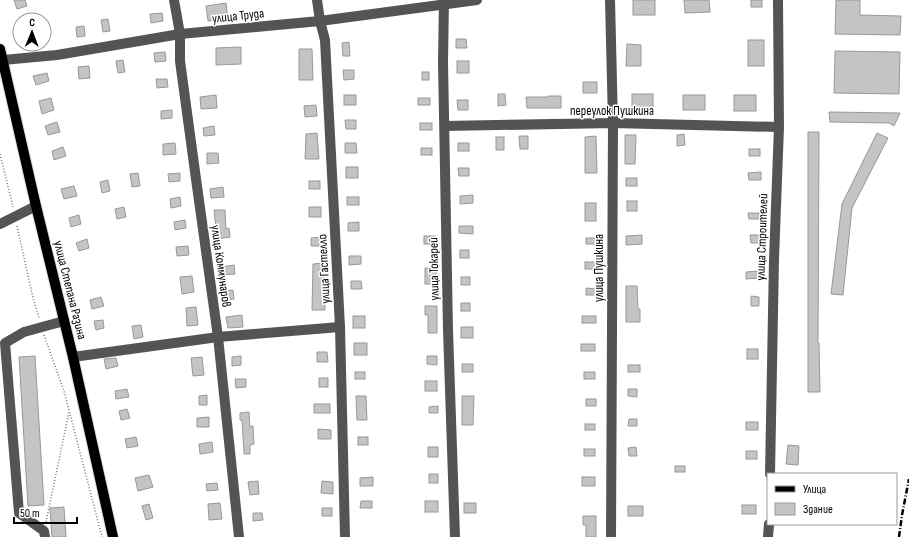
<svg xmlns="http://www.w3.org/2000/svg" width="909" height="537" viewBox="0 0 909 537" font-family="'Sofia Sans Condensed',sans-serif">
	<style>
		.building { fill: #c4c4c4; stroke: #989898 }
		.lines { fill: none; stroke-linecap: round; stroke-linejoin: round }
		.major-casing { stroke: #dbdbdb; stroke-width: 12 }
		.path { stroke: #767676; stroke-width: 1.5; stroke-dasharray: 1 2; stroke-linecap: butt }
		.minor { stroke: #545454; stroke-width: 10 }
		.major { stroke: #000; stroke-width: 10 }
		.rail { stroke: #000; stroke-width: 2.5; stroke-dasharray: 6 2 1 2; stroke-linecap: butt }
		.labels { text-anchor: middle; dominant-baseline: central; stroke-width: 3; stroke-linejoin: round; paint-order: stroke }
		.street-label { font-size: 13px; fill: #000; stroke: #fff }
	</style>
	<rect width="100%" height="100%" fill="#fff"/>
	<g class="building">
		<polygon points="14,0 25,0 27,6 17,9"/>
		<rect x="633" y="0" width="22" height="15"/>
		<polygon points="684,0 709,0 710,12 685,13"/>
		<rect x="751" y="0" width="11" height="7"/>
		<polygon points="836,0 860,0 860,15 901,16 900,35 835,34"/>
		<polygon points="226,3 228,19 208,21 206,6"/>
		<polygon points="162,13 163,21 151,23 150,14"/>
		<polygon points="108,19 110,31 103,32 101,20"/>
		<polygon points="84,26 85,36 77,37 76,27"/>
		<polygon points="456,39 466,39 467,48 456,48"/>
		<rect x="748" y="40" width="16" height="26"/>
		<polygon points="349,42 350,56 343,56 342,43"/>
		<polygon points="627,44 641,45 641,66 626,66"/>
		<polygon points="241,47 241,64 216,65 216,48"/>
		<polygon points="299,49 312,49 313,80 299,80"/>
		<polygon points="835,51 900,52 899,94 834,93"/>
		<polygon points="165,52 166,61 155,62 154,53"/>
		<polygon points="123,60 125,72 118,73 116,61"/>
		<rect x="457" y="61" width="12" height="12"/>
		<polygon points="89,66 90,78 79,79 78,67"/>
		<polygon points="343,70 354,70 354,79 344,80"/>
		<rect x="422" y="72" width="7" height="8"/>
		<polygon points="47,73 49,81 36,85 33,76"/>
		<polygon points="156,79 167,79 168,87 157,88"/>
		<rect x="583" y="82" width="14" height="11"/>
		<polygon points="498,94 505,94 506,105 498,106"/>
		<rect x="632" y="94" width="21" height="16"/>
		<polygon points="216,95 217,108 201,109 200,97"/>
		<rect x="344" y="95" width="12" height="10"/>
		<rect x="683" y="95" width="22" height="15"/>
		<rect x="734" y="95" width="22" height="16"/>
		<polygon points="548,96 561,96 561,108 527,108 526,97 548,97"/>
		<polygon points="51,98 54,110 42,114 39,101"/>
		<rect x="418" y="98" width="12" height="7"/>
		<polygon points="457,100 468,100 468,110 458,110"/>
		<polygon points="316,105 317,116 305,117 304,106"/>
		<polygon points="172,110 172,118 161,119 161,111"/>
		<polygon points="829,112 900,113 894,126 889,123 830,122"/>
		<polygon points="345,120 356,120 356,129 346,129"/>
		<polygon points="57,122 60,132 48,135 45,126"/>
		<rect x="420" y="123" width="12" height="7"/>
		<polygon points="214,126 215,135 204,136 203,128"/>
		<polygon points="808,132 819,132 818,343 819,343 820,392 808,392"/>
		<polygon points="317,133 319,159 305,159 306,134"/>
		<polygon points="877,133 888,138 852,208 843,295 831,294 842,204"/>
		<polygon points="684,134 685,145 677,146 677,135"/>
		<polygon points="625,135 636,135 635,164 625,164"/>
		<polygon points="519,136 528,136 528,149 520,149"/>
		<polygon points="596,136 597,173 585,173 585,137"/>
		<rect x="496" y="137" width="8" height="13"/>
		<polygon points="175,143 176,154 163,155 163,144"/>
		<polygon points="345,143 356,143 357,153 345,153"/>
		<rect x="458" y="143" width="11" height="8"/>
		<polygon points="63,147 66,156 54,160 52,151"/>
		<rect x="421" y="148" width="11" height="7"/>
		<rect x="749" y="149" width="11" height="7"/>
		<polygon points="207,153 218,153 219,163 207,164"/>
		<rect x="346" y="167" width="12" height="11"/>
		<polygon points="458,168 469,168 469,176 459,176"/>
		<polygon points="761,172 761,180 749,180 748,173"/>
		<polygon points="138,173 140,186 132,187 130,174"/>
		<polygon points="180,173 180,181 169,182 168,174"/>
		<rect x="626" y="178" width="11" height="8"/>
		<polygon points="108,180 110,191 102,193 100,182"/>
		<rect x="309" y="181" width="11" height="8"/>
		<polygon points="74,186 77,196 64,199 61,189"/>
		<polygon points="223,187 224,197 211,198 210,189"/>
		<polygon points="473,195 473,203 460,204 460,196"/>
		<polygon points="180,197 181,206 171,208 170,199"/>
		<rect x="347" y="197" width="12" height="8"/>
		<rect x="627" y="201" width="10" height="10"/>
		<rect x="585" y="203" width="11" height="18"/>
		<polygon points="124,207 126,217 117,219 115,209"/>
		<rect x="309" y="207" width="12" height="10"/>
		<polygon points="214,210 225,210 226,229 229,228 230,237 217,239"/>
		<polygon points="748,213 759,213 759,219 749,219"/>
		<polygon points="79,215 81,224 71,227 69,218"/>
		<polygon points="185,220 186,228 175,230 174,222"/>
		<polygon points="359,222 359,231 348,231 348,223"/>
		<polygon points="459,226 473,226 473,234 459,233"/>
		<polygon points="642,235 642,244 626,245 626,236"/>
		<polygon points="750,235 759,235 759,243 751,243"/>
		<rect x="424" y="236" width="11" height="8"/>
		<polygon points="323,237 323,246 311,246 311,238"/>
		<rect x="586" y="238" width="10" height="6"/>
		<polygon points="87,239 89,248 79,251 76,243"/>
		<polygon points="188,246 189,255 177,256 176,247"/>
		<rect x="460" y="250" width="9" height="8"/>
		<polygon points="349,256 361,256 361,264 349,265"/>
		<rect x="585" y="262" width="11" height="7"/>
		<polygon points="324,263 325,310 312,310 313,264"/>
		<polygon points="234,265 235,274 222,275 221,267"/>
		<rect x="425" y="268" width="11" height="16"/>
		<polygon points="759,271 759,278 746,279 746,272"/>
		<polygon points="192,276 194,292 182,294 180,277"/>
		<rect x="461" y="277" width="9" height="8"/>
		<polygon points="351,281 361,281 362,289 351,289"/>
		<polygon points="626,286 637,286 638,309 640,309 640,322 626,322"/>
		<polygon points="586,288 596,289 596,295 586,295"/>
		<polygon points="233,290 234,299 224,300 223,291"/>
		<polygon points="751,296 759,297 759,306 751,306"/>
		<polygon points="101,297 104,306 92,309 90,300"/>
		<rect x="461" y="303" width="9" height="8"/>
		<polygon points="425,306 437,306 437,333 428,333 428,315 425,315"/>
		<polygon points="196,307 198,325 187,326 186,308"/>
		<polygon points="242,315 243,327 228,328 226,317"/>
		<rect x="353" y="316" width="12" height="12"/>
		<rect x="582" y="316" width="14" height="7"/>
		<polygon points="103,320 104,328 96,330 94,321"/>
		<polygon points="141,325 143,337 134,339 132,326"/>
		<rect x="461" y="327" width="12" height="11"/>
		<rect x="354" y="343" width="13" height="12"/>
		<rect x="581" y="344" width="14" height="7"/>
		<rect x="747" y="349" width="11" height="10"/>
		<polygon points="317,352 327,352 328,362 317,362"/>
		<polygon points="35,356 44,505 28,506 19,357"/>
		<polygon points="241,356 241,365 232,366 232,357"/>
		<polygon points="427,356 437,356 437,365 427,364"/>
		<polygon points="202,357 204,375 193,376 191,358"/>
		<polygon points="116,358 118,366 106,369 104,359"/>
		<rect x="462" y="364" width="11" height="8"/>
		<rect x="628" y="365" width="12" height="7"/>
		<rect x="355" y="372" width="10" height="7"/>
		<rect x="584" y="372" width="11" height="7"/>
		<rect x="319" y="378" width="9" height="9"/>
		<polygon points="235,379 246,379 246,387 236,388"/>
		<rect x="425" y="381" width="12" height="10"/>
		<polygon points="127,389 129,397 116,399 115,391"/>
		<polygon points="628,389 637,389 637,397 628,396"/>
		<polygon points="207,395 207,405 199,405 199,396"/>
		<polygon points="356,396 366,396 367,420 357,420"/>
		<polygon points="462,396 474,396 473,425 462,425"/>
		<rect x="586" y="399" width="10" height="7"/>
		<rect x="314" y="404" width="16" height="9"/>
		<polygon points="438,406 438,413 429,413 429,407"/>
		<polygon points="127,409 130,418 121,420 119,411"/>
		<polygon points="249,412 250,427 253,426 254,444 250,445 250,454 244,454 242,420 240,420 240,413"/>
		<polygon points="209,417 209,427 197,427 197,418"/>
		<polygon points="629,419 637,419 637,426 628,426"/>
		<rect x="746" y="422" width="12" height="8"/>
		<rect x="585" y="424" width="10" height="6"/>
		<polygon points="318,429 331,430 331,439 318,439"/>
		<polygon points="136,437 138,446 127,448 125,439"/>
		<rect x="358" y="437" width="10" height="8"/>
		<polygon points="212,442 213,452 200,454 199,444"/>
		<polygon points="788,445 799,446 798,465 786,464"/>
		<rect x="428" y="447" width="10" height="10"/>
		<polygon points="636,447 637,456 629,456 628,448"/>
		<rect x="584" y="449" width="11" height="7"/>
		<rect x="746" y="451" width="11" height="8"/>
		<rect x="675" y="466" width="10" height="6"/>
		<rect x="429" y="474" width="9" height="9"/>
		<polygon points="149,475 153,487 138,491 135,478"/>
		<polygon points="373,477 373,486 360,486 360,478"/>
		<rect x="582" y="477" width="13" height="9"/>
		<polygon points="258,481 259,494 250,495 248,482"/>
		<polygon points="322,481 333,482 333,494 321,493"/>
		<polygon points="217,483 218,490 207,491 206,484"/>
		<polygon points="361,501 372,501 372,508 360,508"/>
		<rect x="425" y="501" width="13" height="11"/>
		<polygon points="220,503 222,519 209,520 208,504"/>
		<rect x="464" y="503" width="12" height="10"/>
		<polygon points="149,504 153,518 146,520 142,506"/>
		<rect x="742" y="505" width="14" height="9"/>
		<rect x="628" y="506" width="15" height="10"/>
		<polygon points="64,507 66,537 52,537 50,508"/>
		<rect x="322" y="508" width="10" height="8"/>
		<polygon points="253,513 262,513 263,520 253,521"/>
		<polygon points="583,516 596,516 596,537 586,537 586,525 583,525"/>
	</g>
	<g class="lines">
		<defs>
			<polyline id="major" points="0,49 36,206 73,357 113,537"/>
		</defs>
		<use href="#major" class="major-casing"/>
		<g class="path">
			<polyline points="0,154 13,207"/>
			<polyline points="17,226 33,298 39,318"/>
			<polyline points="44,335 64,391 102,537"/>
			<polyline points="46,522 69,412"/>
		</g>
		<g class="minor">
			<polyline points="174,0 180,34 180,61 196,179 218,337 239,537"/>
			<polyline points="317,0 320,21 325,40 340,327 345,537"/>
			<polyline points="444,0 443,62 448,330 455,537"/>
			<polyline points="610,0 613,123 611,537"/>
			<polyline points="3,60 57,55 180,34 320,21 477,0"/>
			<polyline points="445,126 613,123 779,127"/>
			<polyline points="0,224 36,206"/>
			<polyline points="73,357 218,337 340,327"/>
			<polyline points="770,474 774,259 779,127 778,0"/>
			<polyline points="45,537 44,531 19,513 5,343 24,332 64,321"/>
			<polyline points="768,537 769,524"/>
		</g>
		<use href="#major" class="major"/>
		<polyline class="rail" points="899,537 902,515 909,479"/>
	</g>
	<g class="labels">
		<g class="street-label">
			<text transform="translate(238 16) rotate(-6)">улица Труда</text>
			<text x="612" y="111">переулок Пушкина</text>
			<text transform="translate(762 237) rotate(-88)">улица Строителей</text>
			<text transform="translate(221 266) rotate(82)">улица Коммунаров</text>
			<text transform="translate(599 268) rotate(-90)">улица Пушкина</text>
			<text transform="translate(324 269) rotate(-93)">улица Гастелло</text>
			<text transform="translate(434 269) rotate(-91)">улица Токарей</text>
			<text transform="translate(70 290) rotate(76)">улица Степана Разина</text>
		</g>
	</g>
	<rect x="767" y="473" width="130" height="52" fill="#ffffff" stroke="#999999"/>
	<rect x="775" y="486" width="20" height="6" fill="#000000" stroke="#999999"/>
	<text x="803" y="493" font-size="12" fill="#000000">Улица</text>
	<rect x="775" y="503" width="20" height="12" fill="#c4c4c4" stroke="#999999"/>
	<text x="803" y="513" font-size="12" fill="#000000">Здание</text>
	<g transform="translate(32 32) rotate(1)"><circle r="19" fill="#ffffff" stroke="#999999"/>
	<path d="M0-3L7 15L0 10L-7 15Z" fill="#000000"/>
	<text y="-6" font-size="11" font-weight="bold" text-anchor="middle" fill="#000000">С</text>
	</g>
	<path d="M14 517v6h63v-6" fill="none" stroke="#000000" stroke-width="2"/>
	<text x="20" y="517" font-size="12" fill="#000000" stroke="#ffffff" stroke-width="3" paint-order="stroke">50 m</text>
</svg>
